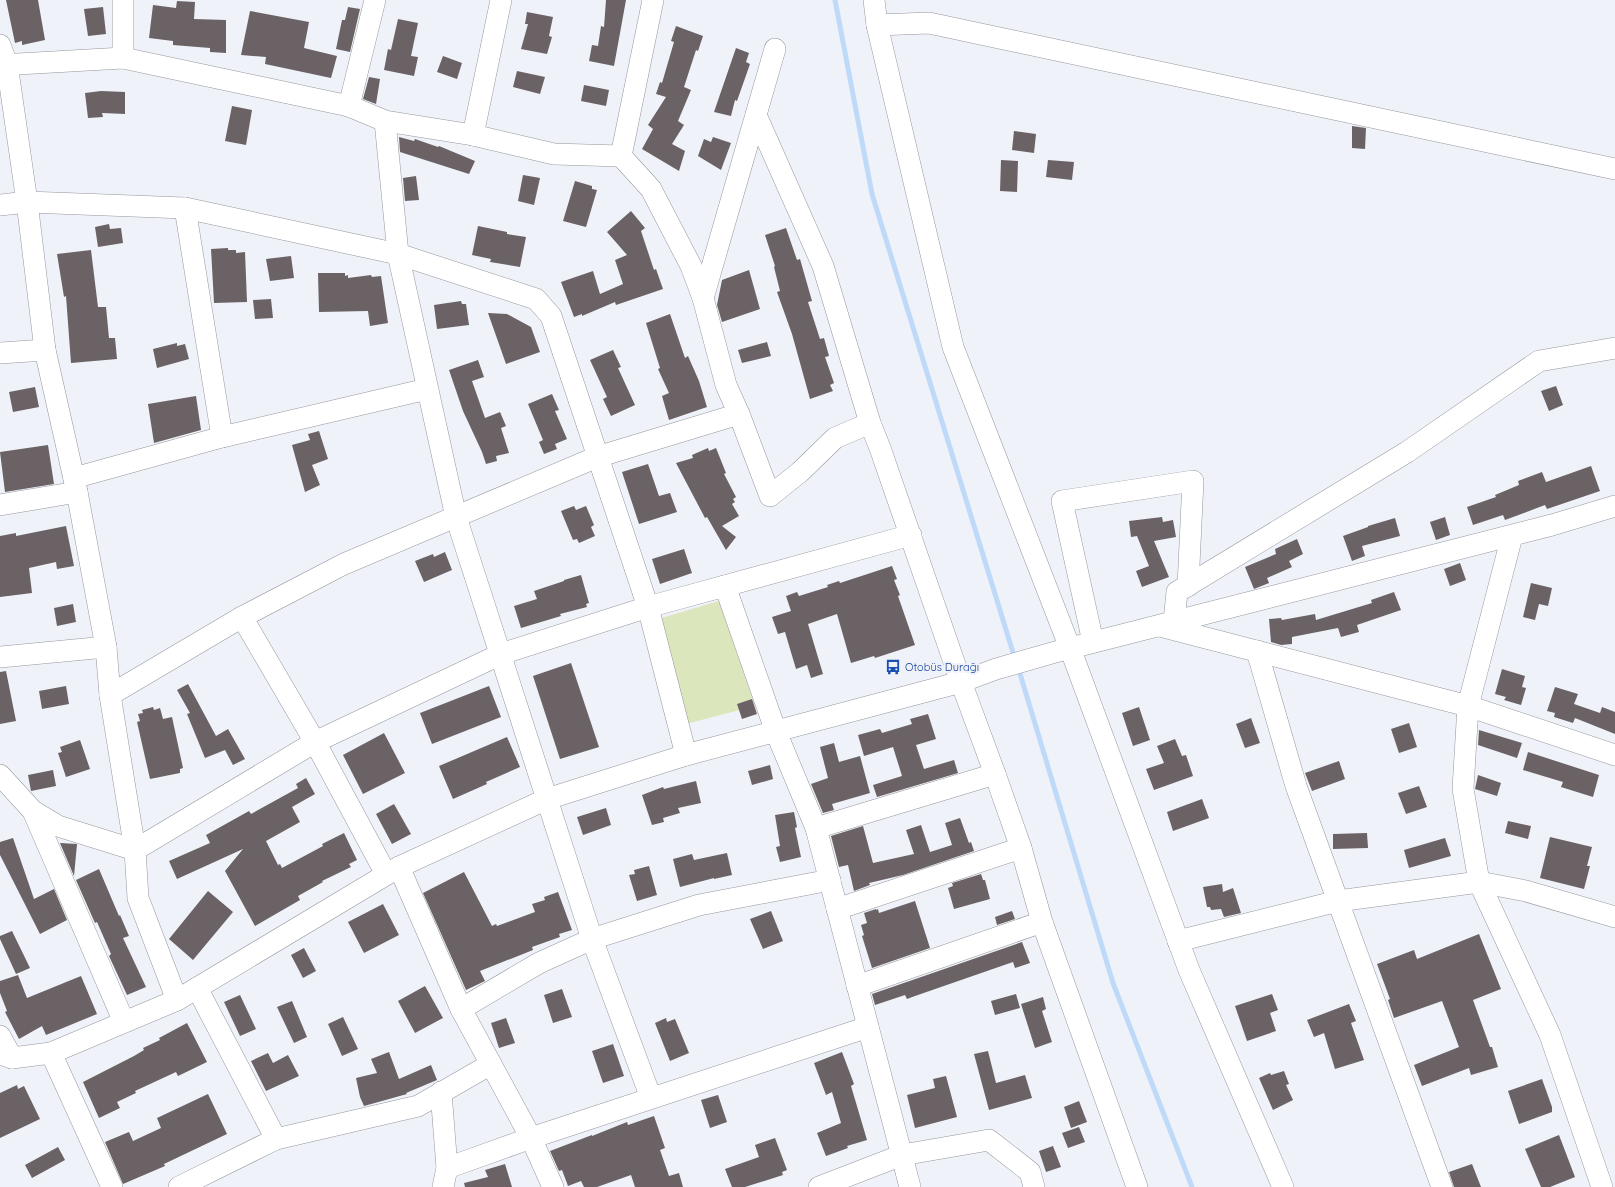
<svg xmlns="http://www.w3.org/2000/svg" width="1615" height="1187" viewBox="0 0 1615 1187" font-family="Quicksand,sans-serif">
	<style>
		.green { fill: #dce6bc }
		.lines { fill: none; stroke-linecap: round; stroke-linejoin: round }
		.stream { stroke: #bfd9f9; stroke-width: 5 }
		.building { fill: #6a6265 }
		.minor-casing { stroke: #95979d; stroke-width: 22 }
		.minor { stroke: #fff; stroke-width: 21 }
		.labels { text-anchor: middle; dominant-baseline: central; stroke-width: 4; stroke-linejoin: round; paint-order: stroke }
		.transit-label { font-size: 11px; fill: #164399; stroke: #f0f2fa; text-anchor: start }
	</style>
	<rect width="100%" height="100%" fill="#f0f2fa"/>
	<polygon class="green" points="719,601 755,706 686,724 658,619"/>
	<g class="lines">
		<g class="stream">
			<polyline points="835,0 872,194 1015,659"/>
			<polyline points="1018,667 1113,983 1192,1187"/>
		</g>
	</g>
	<g class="building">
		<polygon points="6,0 38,0 45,40 22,45 22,41 15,43"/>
		<polygon points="606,0 626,0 614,66 589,61 592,45 598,46 601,26 604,27"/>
		<polygon points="177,1 195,2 194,19 226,20 226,53 210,52 210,48 173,45 173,41 149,38 153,5 176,8"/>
		<polygon points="103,7 106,34 88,36 84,9"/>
		<polygon points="348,7 360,9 350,52 336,49 342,20 345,20"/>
		<polygon points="250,11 309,22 304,48 337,56 331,78 265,64 266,57 241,55"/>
		<polygon points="527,12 553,17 549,36 552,37 547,54 521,49 528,24 525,24"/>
		<polygon points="398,19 418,23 411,56 418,57 414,76 384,70 388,49 391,50"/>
		<polygon points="676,26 703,36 698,51 696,50 684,87 691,90 678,121 684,125 672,144 685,151 679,171 642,149 653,129 648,125 666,97 656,94 660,82 662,83 674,42 671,41"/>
		<polygon points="736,48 749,53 746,62 750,64 737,101 735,100 731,116 714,112"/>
		<polygon points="443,56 462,63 457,79 437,72"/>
		<polygon points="517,71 545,77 540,94 513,87"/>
		<polygon points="369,77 380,79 376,104 363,99"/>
		<polygon points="584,85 609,90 606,106 581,101"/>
		<polygon points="101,91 125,92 125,114 102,113 103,117 88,118 85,93"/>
		<polygon points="232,106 252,110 246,145 225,141"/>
		<polygon points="1352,126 1366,128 1365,149 1352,148"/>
		<polygon points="1014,131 1036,134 1034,153 1012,150"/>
		<polygon points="399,137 414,141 415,139 438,147 439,146 475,161 469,174 400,152"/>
		<polygon points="713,137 731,143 721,170 698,156 704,139 711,142"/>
		<polygon points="1001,160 1018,161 1017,192 1000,191"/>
		<polygon points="1048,160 1074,162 1072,180 1046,177"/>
		<polygon points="523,175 540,178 534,205 518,201"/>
		<polygon points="416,176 419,200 405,201 403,178"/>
		<polygon points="575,181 592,186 592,189 597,190 586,227 563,221"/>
		<polygon points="631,211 645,228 641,231 654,270 656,269 663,289 616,305 615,302 582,316 582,314 574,317 561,282 593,271 600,294 623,284 615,260 627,255 607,232"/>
		<polygon points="109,224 110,229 121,228 123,243 98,247 95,227"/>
		<polygon points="478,226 507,232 507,234 526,237 520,267 490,262 491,259 472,255"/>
		<polygon points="786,228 797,260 800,259 812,301 808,302 820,339 824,338 829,356 825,357 834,383 830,385 833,391 810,399 792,334 777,292 780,291 774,267 775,266 765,235"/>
		<polygon points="228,248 228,250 236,250 236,253 245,252 247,302 214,303 211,249"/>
		<polygon points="91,250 98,307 106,307 109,338 115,338 117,359 71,363 66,296 64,297 57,254"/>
		<polygon points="291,256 294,278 270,281 266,259"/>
		<polygon points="749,270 760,309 722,322 717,305 722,280"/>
		<polygon points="318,273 345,273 345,276 348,275 348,278 371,275 372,277 381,276 388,323 370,326 368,311 319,312"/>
		<polygon points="271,299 273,318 255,319 253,300"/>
		<polygon points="461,301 462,304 466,304 469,325 437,329 434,305"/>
		<polygon points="488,313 507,314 531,327 540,352 506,364"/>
		<polygon points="670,314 685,358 688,356 699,381 707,407 669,420 662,396 669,393 658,369 660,368 646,323"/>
		<polygon points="767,342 771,356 742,363 738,350"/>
		<polygon points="177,343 177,346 185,344 189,359 157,368 153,349"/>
		<polygon points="613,350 621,367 618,368 635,405 611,416 603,399 607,397 590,360"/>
		<polygon points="478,360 484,377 472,381 485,418 500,412 506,426 501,428 509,453 496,456 497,461 486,464 482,452 463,411 449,370"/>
		<polygon points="1556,386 1563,405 1549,411 1541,391"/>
		<polygon points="35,387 39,407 13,412 9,392"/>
		<polygon points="552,394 559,410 555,411 567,439 555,444 557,449 544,454 539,442 543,440 528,404"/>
		<polygon points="196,396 201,430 154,443 148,404"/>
		<polygon points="319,431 328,459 312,465 320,485 305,492 292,445 310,440 308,434"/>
		<polygon points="48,445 54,484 5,492 0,452"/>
		<polygon points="708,448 709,451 716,448 726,473 724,474 736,497 733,499 735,502 732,504 739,516 722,526 736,537 726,550 707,517 705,518 676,463 693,458 692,455"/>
		<polygon points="648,464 659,496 670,493 677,512 639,524 622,472"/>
		<polygon points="1591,466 1600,491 1547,509 1545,505 1505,520 1503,515 1473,525 1467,507 1496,497 1495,495 1519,485 1518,481 1542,472 1546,482"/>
		<polygon points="574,506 576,510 586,506 594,525 591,527 595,536 579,543 577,539 573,540 561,511"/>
		<polygon points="1162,517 1163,522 1173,520 1176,537 1154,541 1169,577 1142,587 1136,571 1149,566 1137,536 1131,537 1129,521"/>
		<polygon points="1445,517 1450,535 1436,540 1430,522"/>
		<polygon points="1395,518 1400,536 1362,546 1365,556 1352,561 1343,536 1368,527 1368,526"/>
		<polygon points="66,526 74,566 57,569 56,562 29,568 32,593 0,597 0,536 16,533 16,536"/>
		<polygon points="1297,539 1303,554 1289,561 1292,567 1267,578 1269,583 1254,589 1245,567 1276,554 1275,549"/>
		<polygon points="684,549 692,573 660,584 652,559"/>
		<polygon points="445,552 452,570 424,582 415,561 433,554 434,557"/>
		<polygon points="1460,563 1466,580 1450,586 1444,569"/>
		<polygon points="892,566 897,579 894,580 900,595 898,596 915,645 875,658 874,656 851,663 837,614 808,624 823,674 811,678 807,665 796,669 785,632 778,634 772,617 791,611 786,596 797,592 799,596 828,587 827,585 839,581 840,583"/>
		<polygon points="581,575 589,603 586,604 587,607 560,614 561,616 521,628 514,606 537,599 534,591 564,581 564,580"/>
		<polygon points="1531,583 1552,588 1548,606 1539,604 1535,620 1523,617"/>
		<polygon points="1394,592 1401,610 1357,625 1359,632 1341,637 1338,628 1292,637 1292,644 1281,645 1271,642 1269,619 1281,618 1282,620 1315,614 1316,620 1372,603 1371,600"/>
		<polygon points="73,604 76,622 57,626 54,608"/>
		<polygon points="571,663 599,747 560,759 533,676"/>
		<polygon points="1502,669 1525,676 1522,687 1526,688 1521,705 1504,700 1506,697 1495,694"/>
		<polygon points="6,671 16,721 0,724 0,672"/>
		<polygon points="188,684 216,736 228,729 245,759 233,765 225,750 205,758 187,714 190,713 177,690"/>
		<polygon points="66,686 69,704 42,709 39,691"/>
		<polygon points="489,686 501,717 432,744 420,713"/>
		<polygon points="1555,687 1578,694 1574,704 1600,713 1602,707 1615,712 1615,734 1575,718 1573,723 1554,717 1555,713 1547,711"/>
		<polygon points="752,699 757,714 742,719 737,704"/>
		<polygon points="153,707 154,710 160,708 163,719 172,717 183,768 180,769 180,773 150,779 137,722 140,721 138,714 143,713 142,710"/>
		<polygon points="1139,707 1150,740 1133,746 1122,713"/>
		<polygon points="928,714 936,739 916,745 924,769 954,760 958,773 877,797 873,785 902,776 893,747 864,756 858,735 880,729 882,733 912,724 910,719"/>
		<polygon points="1251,718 1260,743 1245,748 1236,724"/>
		<polygon points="1409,723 1417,747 1399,753 1391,729"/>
		<polygon points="1479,730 1522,743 1517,758 1478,745"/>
		<polygon points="384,733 405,773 363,794 343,755"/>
		<polygon points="507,737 520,767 486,782 487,784 453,799 439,766"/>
		<polygon points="1175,739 1182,756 1186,755 1193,776 1154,790 1146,769 1164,763 1157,746"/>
		<polygon points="80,740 90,769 66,777 58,753 62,752 60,747"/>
		<polygon points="834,743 839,762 860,756 870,793 832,804 834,810 823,813 811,784 828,778 820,747"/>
		<polygon points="1528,752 1599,775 1593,797 1561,787 1563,782 1523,770"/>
		<polygon points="1339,761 1345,779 1312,791 1305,773"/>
		<polygon points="770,765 773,779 752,785 748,771"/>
		<polygon points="53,770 56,786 31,791 28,775"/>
		<polygon points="1478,775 1501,783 1497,796 1475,789"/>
		<polygon points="306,778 315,794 292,807 300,822 266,841 278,865 280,864 282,868 323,846 322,844 344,833 357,860 349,864 351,867 322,881 323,882 298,896 300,900 255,926 225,871 243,849 177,879 169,861 210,843 206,835 249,811 251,814 298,788 296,784"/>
		<polygon points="696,781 701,803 678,808 680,813 663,818 664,822 652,825 642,795 663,787 664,789"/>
		<polygon points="1419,786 1427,807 1406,814 1398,793"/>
		<polygon points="1202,799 1209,818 1173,831 1167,812"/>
		<polygon points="394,804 411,834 392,844 376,814"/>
		<polygon points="606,808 611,825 583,835 577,817"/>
		<polygon points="794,812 797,827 795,828 801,857 780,862 776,847 780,846 775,815"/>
		<polygon points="960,818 969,843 971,842 974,851 903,875 869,883 870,885 854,891 848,865 839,867 831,836 863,826 873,863 914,854 906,830 921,825 930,852 952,845 945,823"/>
		<polygon points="1508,821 1531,826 1528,839 1505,833"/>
		<polygon points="1367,833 1368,848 1333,849 1333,834"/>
		<polygon points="1550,837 1592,847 1587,866 1590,866 1584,889 1540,878"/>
		<polygon points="13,838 34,899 54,889 67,920 40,934 0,855 0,842"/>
		<polygon points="1445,838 1451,856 1409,868 1404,850"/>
		<polygon points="60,843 77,844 74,876"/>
		<polygon points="727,853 732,875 714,879 714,878 680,887 673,859 692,854 694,860"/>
		<polygon points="649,866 657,895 637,901 629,875 635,874 634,870"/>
		<polygon points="99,869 119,916 120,915 129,936 123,938 146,987 127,995 109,956 111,954 97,922 95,923 76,880"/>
		<polygon points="464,872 492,926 496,924 497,926 535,912 532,904 545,900 544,897 558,892 572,930 559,934 560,937 532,947 533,950 480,971 485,981 466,990 423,893"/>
		<polygon points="981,874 983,880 985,880 990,899 954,909 948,888 953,886 952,883"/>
		<polygon points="1222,884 1223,892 1233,888 1241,913 1224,917 1221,909 1211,910 1210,907 1207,907 1203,887"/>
		<polygon points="208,891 233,912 193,960 169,939"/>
		<polygon points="915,901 930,948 872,968 862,936 864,935 861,925 867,923 864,913 876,909 876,910 878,909 879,913"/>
		<polygon points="383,904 399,935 364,953 348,922"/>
		<polygon points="771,911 783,941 763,949 750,919"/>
		<polygon points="1012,911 1015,919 997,925 995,917"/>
		<polygon points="12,931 30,968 16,974 0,939 0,936"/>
		<polygon points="1479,934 1501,989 1473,1000 1490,1047 1492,1047 1498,1067 1471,1075 1469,1068 1422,1086 1414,1065 1459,1047 1442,1001 1394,1018 1388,1000 1390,999 1377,964 1414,950 1417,959"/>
		<polygon points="1022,942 1030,963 1015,968 1013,962 915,996 907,999 905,995 875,1005 872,994"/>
		<polygon points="304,948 316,971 303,978 291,955"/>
		<polygon points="18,975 27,998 81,976 97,1014 46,1035 42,1026 19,1039 5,1012 7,1011 0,993 0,981"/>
		<polygon points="425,986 443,1018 415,1033 398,1001"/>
		<polygon points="562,989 572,1017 553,1023 544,995"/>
		<polygon points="1016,994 1020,1008 995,1015 991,1001"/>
		<polygon points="1272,994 1278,1010 1270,1013 1276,1031 1247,1041 1235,1006"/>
		<polygon points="240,995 256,1029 240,1036 224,1002"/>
		<polygon points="1043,997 1046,1009 1042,1011 1052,1042 1035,1048 1021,1004"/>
		<polygon points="292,1001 307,1037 294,1043 277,1007"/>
		<polygon points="1349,1004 1356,1021 1351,1023 1364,1060 1335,1069 1324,1033 1314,1037 1307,1020"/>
		<polygon points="343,1017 358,1049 342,1056 328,1024"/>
		<polygon points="506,1018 515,1043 499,1048 491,1023"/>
		<polygon points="666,1018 667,1022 675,1019 689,1053 670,1061 655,1023"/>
		<polygon points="187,1023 207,1062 178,1076 176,1072 135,1091 136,1093 117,1102 120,1108 99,1118 83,1082 134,1056 144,1050 143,1048 160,1040 159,1038"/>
		<polygon points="613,1044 624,1076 603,1083 592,1051"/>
		<polygon points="988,1051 996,1083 1025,1075 1032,1098 989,1110 974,1054"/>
		<polygon points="389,1052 399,1079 431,1065 437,1080 406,1093 407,1094 364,1106 360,1097 356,1078 377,1073 371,1059"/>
		<polygon points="842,1052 854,1084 851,1086 867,1140 847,1146 848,1148 826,1156 817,1133 841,1123 832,1092 826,1095 814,1063"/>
		<polygon points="268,1053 273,1063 288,1055 299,1076 266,1091 251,1061"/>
		<polygon points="1284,1071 1289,1084 1286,1085 1293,1100 1273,1110 1259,1078 1270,1073 1271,1075"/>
		<polygon points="946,1076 957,1117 915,1128 907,1095 935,1088 933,1079"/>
		<polygon points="1542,1079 1552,1107 1552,1112 1519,1124 1508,1091"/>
		<polygon points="17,1085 18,1089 24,1086 40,1119 0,1138 0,1093"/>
		<polygon points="208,1094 227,1134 164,1164 165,1166 123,1184 105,1142 129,1132 133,1141 161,1128 157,1118"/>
		<polygon points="718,1095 727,1122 710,1128 701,1100"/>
		<polygon points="1079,1101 1087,1122 1071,1128 1064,1107"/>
		<polygon points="654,1116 665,1148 660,1150 669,1176 679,1173 683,1187 635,1187 631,1175 597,1187 584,1187 581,1181 568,1186 562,1170 559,1171 550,1151 592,1135 592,1136 627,1122 628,1125"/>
		<polygon points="1079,1127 1085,1142 1068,1148 1062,1133"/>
		<polygon points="1559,1135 1575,1177 1550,1187 1541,1187 1525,1149"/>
		<polygon points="775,1138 787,1170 782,1172 783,1175 745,1187 732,1187 725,1169 759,1157 755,1145"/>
		<polygon points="1053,1146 1061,1167 1046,1172 1039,1151"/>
		<polygon points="58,1147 65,1160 32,1178 25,1165"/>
		<polygon points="505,1164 512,1187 465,1187 464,1183 488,1177 485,1170"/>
		<polygon points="1472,1164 1481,1187 1454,1187 1449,1172"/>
	</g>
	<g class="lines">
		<defs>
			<g id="minor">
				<polyline points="653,0 621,156 651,189 691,266 703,298 726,385 739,414 770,496 800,472 835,438 870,423"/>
				<polyline points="874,0 877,25 953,347 1070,648 1189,970 1283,1187"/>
				<polyline points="877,25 929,23 1615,169"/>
				<polyline points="0,45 7,64 27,202 45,350 77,492 106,647 110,695 135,850 138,898 177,1000"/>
				<polyline points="123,58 123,0"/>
				<polyline points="0,65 123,58 349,106 385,121 473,135 554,154 621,156"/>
				<polyline points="349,106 375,0"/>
				<polyline points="756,115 823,266 870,423 880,448 961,682 995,774 1021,848 1042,922 1137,1187"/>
				<polyline points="385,121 398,254 456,517 592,939 651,1098"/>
				<polyline points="473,135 501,0"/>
				<polyline points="0,205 27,202 185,208 398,254 536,299 551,316 648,607 686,755"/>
				<polyline points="185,208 222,437"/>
				<polyline points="703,298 775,49"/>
				<polyline points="0,353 45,350"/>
				<polyline points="74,478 222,437 427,389"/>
				<polyline points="0,505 77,492"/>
				<polyline points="1512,536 1468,706 1463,789 1479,882 1550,1035 1602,1187"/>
				<polyline points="725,586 776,732 816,828 910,1187"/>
				<polyline points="242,617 315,742 386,874"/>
				<polyline points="1174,621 1177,592 1407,452 1539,361 1615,348"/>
				<polyline points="1160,626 1468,706 1615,755"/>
				<polyline points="1093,642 1062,501 1193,481 1188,586"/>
				<polyline points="1257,651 1296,786 1442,1187"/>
				<polyline points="0,657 106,647"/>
				<polyline points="110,695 242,617 344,564 597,457 739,414"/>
				<polyline points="0,775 33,811 58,826 135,850 315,742 501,654 648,607 911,535"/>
				<polyline points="33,811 124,1022"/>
				<polyline points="816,828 995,774"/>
				<polyline points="399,867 461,1009 531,1138 553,1187"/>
				<polyline points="837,909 1021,848"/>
				<polyline points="1178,941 1338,901 1479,882 1526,891 1615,917"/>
				<polyline points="857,986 1042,922"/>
				<polyline points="197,988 276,1139"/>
				<polyline points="461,1009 539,963 592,939 699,905 830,880"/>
				<polyline points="0,1036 12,1058"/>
				<polyline points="51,1053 112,1187"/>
				<polyline points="0,1054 12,1058 51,1053 177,1000 399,867 547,799 686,755 961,682 996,669 1059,651 1552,525 1615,506"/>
				<polyline points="441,1092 447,1168 443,1187"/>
				<polyline points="447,1168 531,1138 868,1027"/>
				<polyline points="179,1187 276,1139 418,1106 491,1064"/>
				<polyline points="819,1187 902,1155 989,1140 1030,1172 1034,1187"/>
			</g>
		</defs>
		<use href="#minor" class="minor-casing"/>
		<use href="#minor" class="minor"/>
	</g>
	<defs>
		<symbol id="bus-bare" viewBox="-9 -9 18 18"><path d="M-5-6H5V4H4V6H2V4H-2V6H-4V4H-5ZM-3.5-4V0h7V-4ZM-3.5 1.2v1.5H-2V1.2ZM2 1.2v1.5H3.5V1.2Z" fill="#1a4fb4" stroke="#f0f2fa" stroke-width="2.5" paint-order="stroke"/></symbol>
	</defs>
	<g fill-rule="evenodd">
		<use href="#bus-bare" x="882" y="656" width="22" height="22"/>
	</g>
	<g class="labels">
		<g class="transit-label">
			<text x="905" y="667">Otobüs Durağı</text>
		</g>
	</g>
</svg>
